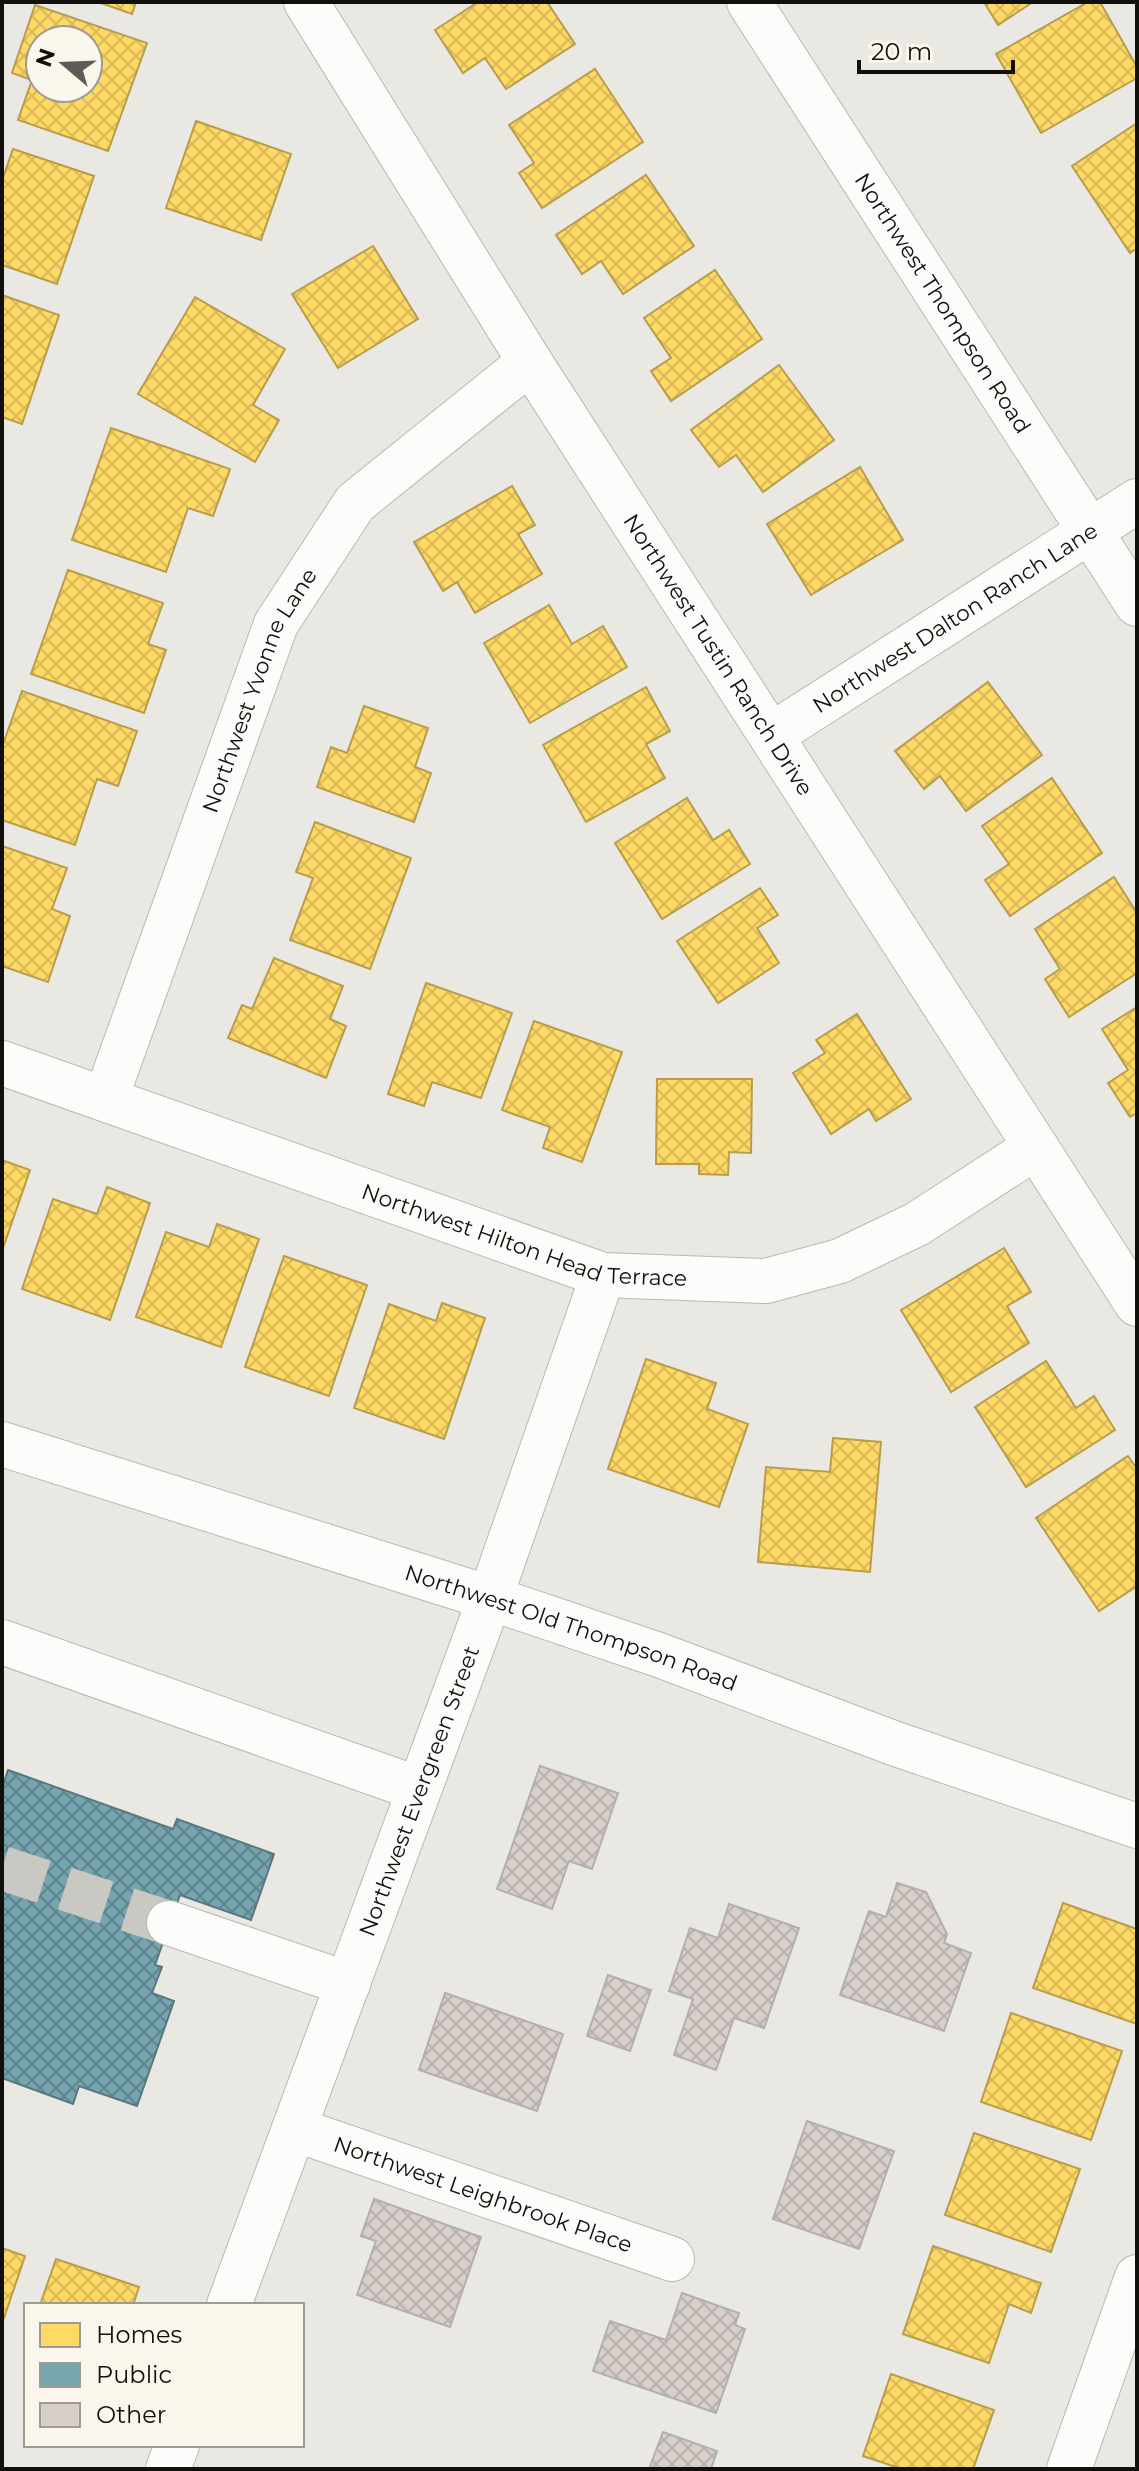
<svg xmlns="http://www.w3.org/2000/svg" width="1139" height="2471" viewBox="0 0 1139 2471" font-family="Montserrat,sans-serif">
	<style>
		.homes { fill: url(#homes-cross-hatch); stroke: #b89d4b; stroke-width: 2; fill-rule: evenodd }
		.public { fill: url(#public-cross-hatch); stroke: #58787e; stroke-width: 2 }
		.building { fill: url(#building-cross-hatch); stroke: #b2afac; stroke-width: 2 }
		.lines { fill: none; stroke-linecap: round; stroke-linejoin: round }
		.minor-tunnel { stroke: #cac8c2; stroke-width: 44; stroke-dasharray: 44 22; stroke-linecap: butt }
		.minor-casing { stroke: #bab8b4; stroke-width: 46 }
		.minor { stroke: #fcfcfb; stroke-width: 44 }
		.labels { text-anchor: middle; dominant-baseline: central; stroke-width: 8; stroke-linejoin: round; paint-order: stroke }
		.street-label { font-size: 22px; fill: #12100d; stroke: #fbf7ec }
	</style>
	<defs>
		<pattern id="homes-cross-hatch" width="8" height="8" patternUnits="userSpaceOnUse" patternTransform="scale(2)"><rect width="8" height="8" fill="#ffd966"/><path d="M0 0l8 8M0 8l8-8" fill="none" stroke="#dab957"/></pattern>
		<pattern id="public-cross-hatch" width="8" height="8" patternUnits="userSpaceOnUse" patternTransform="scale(2)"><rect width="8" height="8" fill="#76a5af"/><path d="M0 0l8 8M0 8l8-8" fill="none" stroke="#5f858d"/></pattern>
		<pattern id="building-cross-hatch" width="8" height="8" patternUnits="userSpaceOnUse" patternTransform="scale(2)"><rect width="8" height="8" fill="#d8cfcb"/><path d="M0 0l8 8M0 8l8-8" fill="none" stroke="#b8b1ad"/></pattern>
	</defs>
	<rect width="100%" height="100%" fill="#eae8e2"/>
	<g class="homes">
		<polygon points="98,2 136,2 132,14"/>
		<polygon points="478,2 547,2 575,44 506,89 485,58 463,73 435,30"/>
		<polygon points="984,2 1033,2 998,25"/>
		<polygon points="1088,2 1100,2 1137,67 1137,78 1041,133 996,54"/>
		<path d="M35,5l112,38 -39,108 -90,-31 14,-40 -20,-7zM40,40h48v48h-48z"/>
		<polygon points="595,69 643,142 542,208 519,173 534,163 509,125"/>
		<polygon points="196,121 291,154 261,240 166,208"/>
		<polygon points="1137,123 1137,248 1130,253 1072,166"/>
		<polygon points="13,149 94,176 57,284 2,265 2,181"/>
		<polygon points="646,175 694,246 623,294 601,261 582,274 556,235"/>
		<polygon points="373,246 418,319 338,368 292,294"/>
		<polygon points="715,270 762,339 671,401 651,371 671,358 644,318"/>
		<polygon points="2,295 59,315 22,424 2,417"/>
		<polygon points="195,297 285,349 253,405 279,420 255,462 138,394"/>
		<polygon points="779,365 834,440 763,492 736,455 719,467 691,430"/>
		<polygon points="111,428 230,469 213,516 188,508 166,572 72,540"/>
		<polygon points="860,467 903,540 811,595 767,524"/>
		<polygon points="512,486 535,525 518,534 542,574 475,613 457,582 443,591 414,542"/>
		<polygon points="68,570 163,603 148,644 166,650 144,713 31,674"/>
		<polygon points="549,605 572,644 603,626 627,667 530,723 484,643"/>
		<polygon points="988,682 1042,755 966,811 940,776 924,789 895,751"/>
		<polygon points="646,687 670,731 646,744 665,778 586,822 543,745"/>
		<polygon points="22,691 137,731 118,786 97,779 75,845 2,820 2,747"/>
		<polygon points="364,706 428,728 415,767 431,773 414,822 317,787 331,747 347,753"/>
		<polygon points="1052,778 1102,853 1010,916 985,880 1009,864 982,826"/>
		<polygon points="687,798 713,840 729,830 750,864 662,919 615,843"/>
		<polygon points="315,822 411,858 370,969 290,940 313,878 296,872"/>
		<polygon points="2,846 67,868 52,909 70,916 48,982 2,966"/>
		<polygon points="1114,877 1137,913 1137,973 1069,1017 1045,979 1060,969 1035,929"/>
		<polygon points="760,888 778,915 757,928 779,963 718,1003 677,941"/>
		<polygon points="274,958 343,986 330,1019 346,1026 326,1078 228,1038 242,1005 252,1009"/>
		<polygon points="426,983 512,1013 481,1098 432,1082 424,1106 388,1094"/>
		<polygon points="1137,1007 1137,1113 1130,1117 1108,1083 1128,1070 1102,1029"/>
		<polygon points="857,1014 911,1099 876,1121 869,1109 831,1134 793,1073 825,1053 816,1040"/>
		<polygon points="534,1021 622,1052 582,1162 543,1148 550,1127 502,1110"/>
		<polygon points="657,1079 752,1079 751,1153 729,1152 728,1175 699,1174 699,1164 656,1164"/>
		<polygon points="2,1160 30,1170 2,1251"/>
		<polygon points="107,1187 150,1203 110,1320 22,1289 53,1199 97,1214"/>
		<polygon points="217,1224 259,1239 221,1347 136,1317 166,1232 209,1247"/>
		<polygon points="1004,1248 1031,1292 1007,1306 1029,1343 951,1392 901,1310"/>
		<polygon points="284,1256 367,1285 329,1396 245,1367"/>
		<polygon points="442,1303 485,1318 444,1439 354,1408 389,1304 436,1321"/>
		<polygon points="646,1359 716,1383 707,1409 748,1424 719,1507 608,1469"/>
		<polygon points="1046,1361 1076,1408 1094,1396 1115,1430 1026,1487 975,1407"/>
		<polygon points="833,1438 881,1442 870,1572 758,1562 766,1467 830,1472"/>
		<polygon points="1128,1456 1137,1469 1137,1586 1099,1611 1036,1518"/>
		<polygon points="1063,1903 1137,1929 1137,2024 1033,1988"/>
		<polygon points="1011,2013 1122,2051 1091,2140 981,2102"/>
		<polygon points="974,2133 1080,2169 1051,2252 945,2215"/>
		<polygon points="933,2246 1041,2283 1031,2313 1009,2304 989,2363 903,2334"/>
		<polygon points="2,2248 25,2256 2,2324"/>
		<polygon points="56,2259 139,2287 133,2305 40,2305"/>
		<polygon points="891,2374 994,2410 973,2469 902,2469 863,2456"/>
	</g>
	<polygon class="public" points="8,1770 173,1829 177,1819 274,1854 251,1920 180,1895 155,1965 162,1967 152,1993 174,2001 137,2106 79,2086 73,2104 2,2078 2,1788"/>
	<g class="building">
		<polygon points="540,1766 618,1793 592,1869 569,1861 552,1909 497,1889"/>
		<polygon points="897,1883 926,1892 947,1934 944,1943 971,1953 944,2031 840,1995 869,1911 886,1917"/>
		<polygon points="729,1904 799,1928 764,2028 734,2018 716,2070 674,2055 693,1999 669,1991 690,1928 718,1938"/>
		<polygon points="608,1975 651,1990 630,2051 587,2036"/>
		<polygon points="445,1993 563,2034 537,2111 419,2070"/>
		<polygon points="807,2121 894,2151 859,2249 773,2219"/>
		<polygon points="374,2199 481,2237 450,2327 357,2295 376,2241 361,2236"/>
		<polygon points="682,2293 739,2313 735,2325 745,2329 716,2413 593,2371 610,2321 666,2340"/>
		<polygon points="663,2432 717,2451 711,2469 649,2469"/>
	</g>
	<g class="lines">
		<polyline class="minor-tunnel" points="2,1868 169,1923"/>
		<defs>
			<g id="minor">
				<path id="s1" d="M306,2l224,360 607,942"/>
				<path id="s2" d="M749,2l388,602"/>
				<path id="s3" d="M773,734l364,-233"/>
				<path id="s4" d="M2,1063l601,212 163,6 74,-20 77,-37 119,-77"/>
				<path id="s5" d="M106,1098l170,-474 79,-121 175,-141"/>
				<path id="s6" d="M2,1444l488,154 169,57 237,89 241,82"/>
				<polyline points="2,1642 419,1789"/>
				<polyline points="169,1923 348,1984"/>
				<path id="s7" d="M294,2129l378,130"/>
				<path id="s8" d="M229,2305l261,-707 113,-323"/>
				<polyline points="168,2469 177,2445"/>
				<polyline points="1069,2469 1137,2277"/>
			</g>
		</defs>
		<use href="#minor" class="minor-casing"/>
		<use href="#minor" class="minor"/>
	</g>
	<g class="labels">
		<g class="street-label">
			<text stroke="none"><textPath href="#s2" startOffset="358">Northwest Thompson Road</textPath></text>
			<text stroke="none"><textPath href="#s3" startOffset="216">Northwest Dalton Ranch Lane</textPath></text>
			<text stroke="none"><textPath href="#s1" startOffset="772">Northwest Tustin Ranch Drive</textPath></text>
			<text stroke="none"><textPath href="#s5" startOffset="436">Northwest Yvonne Lane</textPath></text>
			<text stroke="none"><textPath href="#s4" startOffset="552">Northwest Hilton Head Terrace</textPath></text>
			<text stroke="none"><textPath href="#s6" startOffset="598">Northwest Old Thompson Road</textPath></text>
			<text stroke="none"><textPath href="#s8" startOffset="548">Northwest Evergreen Street</textPath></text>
			<text stroke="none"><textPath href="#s7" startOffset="200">Northwest Leighbrook Place</textPath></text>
		</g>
	</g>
	<rect width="1139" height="2471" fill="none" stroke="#12100d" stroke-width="8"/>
	<rect x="24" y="2303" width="280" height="144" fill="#fbf7ec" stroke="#9e9b93" stroke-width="2"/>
	<rect x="40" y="2323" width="40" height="24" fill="#ffd966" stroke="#9e9b93" stroke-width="2"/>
	<text x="96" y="2343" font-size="24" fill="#12100d">Homes</text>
	<rect x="40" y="2363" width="40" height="24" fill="#76a5af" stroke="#9e9b93" stroke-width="2"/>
	<text x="96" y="2383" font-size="24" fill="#12100d">Public</text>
	<rect x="40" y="2403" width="40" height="24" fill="#d8cfcb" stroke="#9e9b93" stroke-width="2"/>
	<text x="96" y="2423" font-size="24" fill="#12100d">Other</text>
	<g transform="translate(64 64) rotate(289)"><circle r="38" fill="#fbf7ec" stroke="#9e9b93" stroke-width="2"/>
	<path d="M0-6L14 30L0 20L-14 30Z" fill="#5e5c58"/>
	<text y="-12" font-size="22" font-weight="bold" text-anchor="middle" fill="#12100d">N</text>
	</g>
	<path d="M859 60v12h154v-12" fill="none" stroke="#12100d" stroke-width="4"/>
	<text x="871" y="60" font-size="24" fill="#12100d" stroke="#fbf7ec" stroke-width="6" paint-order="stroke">20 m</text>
</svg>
